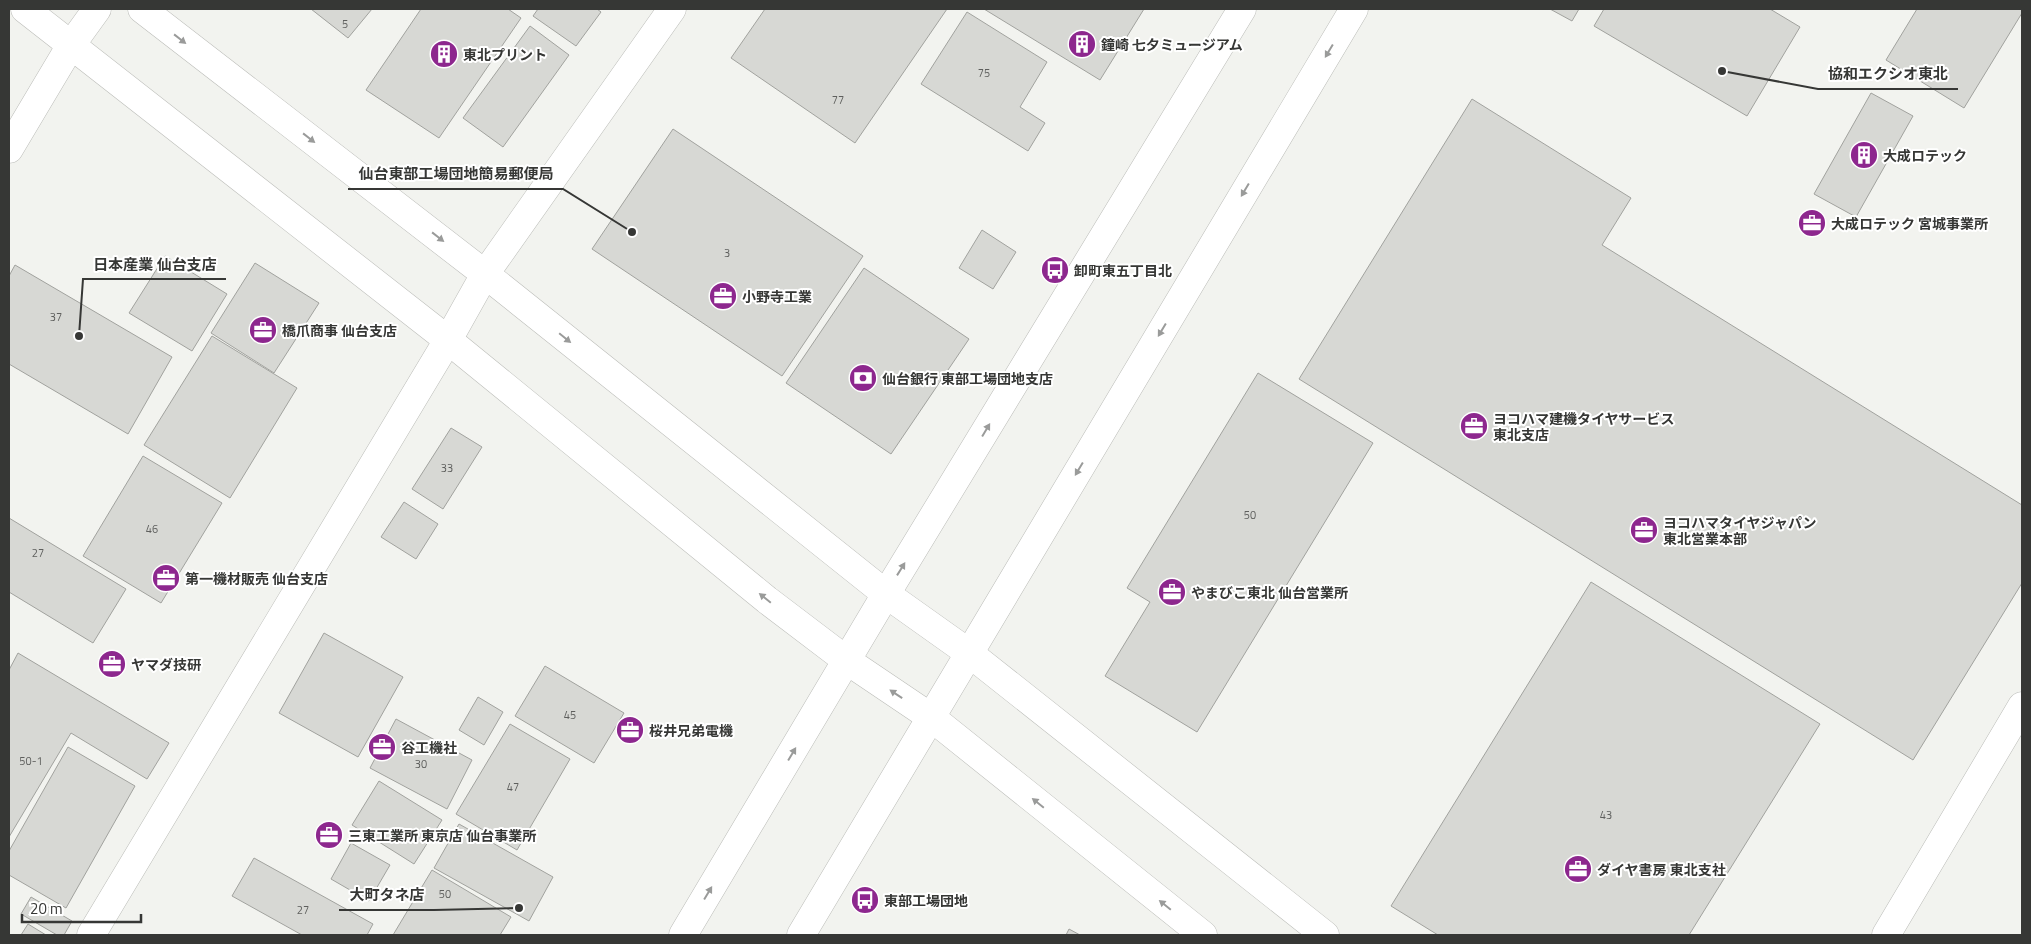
<svg xmlns="http://www.w3.org/2000/svg" width="2031" height="944" viewBox="0 0 2031 944" font-family="'Titillium Web','Noto Sans JP',sans-serif">
	<style>
		.building { fill: #d7d8d4; stroke: #a1a29e }
		.lines { fill: none; stroke-linecap: round; stroke-linejoin: round }
		.minor-casing { stroke: #bbbcb8; stroke-width: 29 }
		.tertiary-casing { stroke: #bbbcb8; stroke-width: 29 }
		.minor { stroke: #fff; stroke-width: 28 }
		.tertiary { stroke: #fff; stroke-width: 28 }
		.oneway { fill: #9a9b9a }
		.labels { text-anchor: middle; dominant-baseline: central; stroke-width: 4; stroke-linejoin: round; paint-order: stroke }
		.number-label { font-size: 11px; fill: #5e5f5d }
		.poi-label { font-size: 14px; font-weight: bold; fill: #363735; stroke: #fff; text-anchor: start }
		.leader { fill: none; stroke: #363735; stroke-width: 2 }
		.callout-dot { fill: #363735; stroke: #fff; stroke-width: 2 }
		.callout-label { font-size: 15px; text-anchor: middle; font-weight: bold; fill: #363735; stroke: #fff; stroke-width: 4; stroke-linejoin: round; paint-order: stroke }
	</style>
	<rect width="100%" height="100%" fill="#f2f3ef"/>
	<g class="building">
		<polygon points="311,9 372,9 348,38"/>
		<polygon points="421,9 508,9 521,18 439,138 366,90"/>
		<polygon points="538,9 597,9 601,12 576,46 533,16"/>
		<polygon points="765,9 947,9 855,143 731,58"/>
		<polygon points="984,9 1144,9 1100,80"/>
		<polygon points="1550,9 1579,9 1572,21"/>
		<polygon points="1604,9 1770,9 1800,27 1747,116 1594,26"/>
		<polygon points="1917,9 2022,9 2022,13 1964,108 1886,60"/>
		<polygon points="967,12 1047,62 1020,107 1045,123 1028,151 921,84"/>
		<polygon points="530,26 569,55 503,147 463,118"/>
		<polygon points="1871,93 1913,116 1856,217 1814,194"/>
		<polygon points="1472,99 1631,198 1602,245 2022,505 2022,583 1913,760 1299,379"/>
		<polygon points="673,129 863,256 782,376 592,249"/>
		<polygon points="982,230 1016,252 993,289 959,268"/>
		<polygon points="165,256 227,294 192,351 129,313"/>
		<polygon points="255,263 319,303 274,373 211,333"/>
		<polygon points="15,265 172,357 128,434 9,364 9,276"/>
		<polygon points="864,268 969,339 891,454 786,383"/>
		<polygon points="212,336 297,388 230,498 144,445"/>
		<polygon points="1258,373 1373,443 1197,732 1105,676 1150,602 1127,588"/>
		<polygon points="451,428 482,447 443,509 412,489"/>
		<polygon points="143,456 222,503 161,603 83,556"/>
		<polygon points="404,502 438,524 416,559 381,537"/>
		<polygon points="9,518 126,589 93,643 9,592"/>
		<polygon points="1591,582 1820,724 1689,935 1438,935 1391,906"/>
		<polygon points="324,633 403,677 358,757 279,713"/>
		<polygon points="18,653 169,743 147,779 71,733 9,837 9,670"/>
		<polygon points="545,666 624,713 594,763 515,716"/>
		<polygon points="478,697 503,712 484,745 459,730"/>
		<polygon points="396,719 472,760 447,809 370,768"/>
		<polygon points="510,724 570,759 517,850 456,814"/>
		<polygon points="68,747 135,786 66,908 9,875 9,851"/>
		<polygon points="379,781 442,820 414,864 352,825"/>
		<polygon points="459,824 553,877 529,921 434,868"/>
		<polygon points="351,843 390,865 369,901 331,879"/>
		<polygon points="254,858 373,924 367,935 302,935 232,896"/>
		<polygon points="432,870 511,917 500,935 393,935"/>
		<polygon points="31,897 72,921 64,935 57,935 21,914"/>
		<polygon points="28,924 46,935 21,935"/>
		<polygon points="1069,929 1080,935 1066,935"/>
	</g>
	<g class="lines">
		<defs>
			<polyline id="minor" points="91,935 448,340 485,274 672,9"/>
			<g id="tertiary">
				<polyline points="25,9 448,340 767,600 846,660 932,718 1203,935"/>
				<polyline points="142,9 485,274 886,594 969,653 1325,935"/>
				<polyline points="9,149 71,45 97,9"/>
				<polyline points="683,935 886,594 1242,9"/>
				<polyline points="801,935 1354,9"/>
				<polyline points="1886,935 2022,706"/>
			</g>
		</defs>
		<use href="#minor" class="minor-casing"/>
		<use href="#tertiary" class="tertiary-casing"/>
		<use href="#minor" class="minor"/>
		<use href="#tertiary" class="tertiary"/>
	</g>
	<defs><path id="oneway-solid" d="M-6-.8H1V-3.2L6.5 0L1 3.2V.8H-6Z" transform="scale(1.25)"/></defs>
	<g class="oneway">
		<use href="#oneway-solid" transform="translate(180 39) rotate(38)"/>
		<use href="#oneway-solid" transform="translate(1329 51) rotate(121)"/>
		<use href="#oneway-solid" transform="translate(309 138) rotate(38)"/>
		<use href="#oneway-solid" transform="translate(1245 190) rotate(121)"/>
		<use href="#oneway-solid" transform="translate(438 237) rotate(38)"/>
		<use href="#oneway-solid" transform="translate(1162 330) rotate(121)"/>
		<use href="#oneway-solid" transform="translate(565 338) rotate(39)"/>
		<use href="#oneway-solid" transform="translate(986 430) rotate(-59)"/>
		<use href="#oneway-solid" transform="translate(1079 469) rotate(121)"/>
		<use href="#oneway-solid" transform="translate(901 569) rotate(-58)"/>
		<use href="#oneway-solid" transform="translate(765 598) rotate(-141)"/>
		<use href="#oneway-solid" transform="translate(896 694) rotate(-146)"/>
		<use href="#oneway-solid" transform="translate(792 754) rotate(-59)"/>
		<use href="#oneway-solid" transform="translate(1038 803) rotate(-141)"/>
		<use href="#oneway-solid" transform="translate(708 893) rotate(-59)"/>
		<use href="#oneway-solid" transform="translate(1165 905) rotate(-141)"/>
	</g>
	<defs>
		<symbol id="building-disc" viewBox="-11 -11 22 22"><circle r="9.5" fill="#8d278e" stroke="#fff"/><path d="M-4-6H4V6H1V3H-1V6H-4ZM-2.5-4.3h1.7v1.8h-1.7ZM.8-4.3h1.7v1.8H.8ZM-2.5-1h1.7V.8h-1.7ZM.8-1h1.7V.8H.8Z" fill="#fff"/></symbol>
		<symbol id="office-disc" viewBox="-11 -11 22 22"><circle r="9.5" fill="#8d278e" stroke="#fff"/><path d="M-6-3h4V-5.5h4V-3h4V5H-6ZM-1-4.5V-3h2v-1.5ZM-6 0V1H6V0Z" fill="#fff"/></symbol>
		<symbol id="bus-disc" viewBox="-11 -11 22 22"><circle r="9.5" fill="#8d278e" stroke="#fff"/><path d="M-5-6H5V4H4V6H2V4H-2V6H-4V4H-5ZM-3.5-4V0h7V-4ZM-3.5 1.2v1.5H-2V1.2ZM2 1.2v1.5H3.5V1.2Z" fill="#fff"/></symbol>
		<symbol id="bank-disc" viewBox="-11 -11 22 22"><circle r="9.5" fill="#8d278e" stroke="#fff"/><path d="M-6-4H6V4H-6ZM0-2.3a2.3 2.3 0 1 0 0 4.6a2.3 2.3 0 1 0 0-4.6Z" fill="#fff"/></symbol>
	</defs>
	<g fill-rule="evenodd">
		<use href="#building-disc" x="1066" y="28" width="32" height="32"/>
		<use href="#building-disc" x="428" y="38" width="32" height="32"/>
		<use href="#building-disc" x="1848" y="139" width="32" height="32"/>
		<use href="#office-disc" x="1796" y="207" width="32" height="32"/>
		<use href="#bus-disc" x="1039" y="254" width="32" height="32"/>
		<use href="#office-disc" x="707" y="280" width="32" height="32"/>
		<use href="#office-disc" x="247" y="314" width="32" height="32"/>
		<use href="#bank-disc" x="847" y="362" width="32" height="32"/>
		<use href="#office-disc" x="1458" y="410" width="32" height="32"/>
		<use href="#office-disc" x="1628" y="514" width="32" height="32"/>
		<use href="#office-disc" x="150" y="562" width="32" height="32"/>
		<use href="#office-disc" x="1156" y="576" width="32" height="32"/>
		<use href="#office-disc" x="96" y="648" width="32" height="32"/>
		<use href="#office-disc" x="614" y="714" width="32" height="32"/>
		<use href="#office-disc" x="366" y="731" width="32" height="32"/>
		<use href="#office-disc" x="313" y="819" width="32" height="32"/>
		<use href="#office-disc" x="1562" y="853" width="32" height="32"/>
		<use href="#bus-disc" x="849" y="884" width="32" height="32"/>
	</g>
	<g class="labels">
		<g class="number-label">
			<text x="345" y="24">5</text>
			<text x="984" y="73">75</text>
			<text x="838" y="100">77</text>
			<text x="727" y="253">3</text>
			<text x="56" y="317">37</text>
			<text x="447" y="468">33</text>
			<text x="1250" y="515">50</text>
			<text x="152" y="529">46</text>
			<text x="38" y="553">27</text>
			<text x="570" y="715">45</text>
			<text x="31" y="761">50-1</text>
			<text x="421" y="764">30</text>
			<text x="513" y="787">47</text>
			<text x="1606" y="815">43</text>
			<text x="445" y="894">50</text>
			<text x="303" y="910">27</text>
		</g>
		<g class="poi-label">
			<text x="1101" y="44">鐘崎 七夕ミュージアム</text>
			<text x="463" y="54">東北プリント</text>
			<text x="1883" y="155">大成ロテック</text>
			<text x="1831" y="223">大成ロテック 宮城事業所</text>
			<text x="1074" y="270">卸町東五丁目北</text>
			<text x="742" y="296">小野寺工業</text>
			<text x="282" y="330">橋爪商事 仙台支店</text>
			<text x="882" y="378">仙台銀行 東部工場団地支店</text>
			<text x="1493" y="418">ヨコハマ建機タイヤサービス<tspan x="1493" dy="16">東北支店</tspan></text>
			<text x="1663" y="522">ヨコハマタイヤジャパン<tspan x="1663" dy="16">東北営業本部</tspan></text>
			<text x="185" y="578">第一機材販売 仙台支店</text>
			<text x="1191" y="592">やまびこ東北 仙台営業所</text>
			<text x="131" y="664">ヤマダ技研</text>
			<text x="649" y="730">桜井兄弟電機</text>
			<text x="401" y="747">谷工機社</text>
			<text x="348" y="835">三東工業所 東京店 仙台事業所</text>
			<text x="1597" y="869">ダイヤ書房 東北支社</text>
			<text x="884" y="900">東部工場団地</text>
		</g>
	</g>
	<path class="leader" d="M1722 71L1818 89H1958M632 232L563 189H348M79 336L83 279H226M519 908L434 910H339"/>
	<g class="callout-dot">
		<circle cx="1722" cy="71" r="5"/>
		<circle cx="632" cy="232" r="5"/>
		<circle cx="79" cy="336" r="5"/>
		<circle cx="519" cy="908" r="5"/>
	</g>
	<g class="callout-label">
		<text x="1888" y="79">協和エクシオ東北</text>
		<text x="456" y="179">仙台東部工場団地簡易郵便局</text>
		<text x="155" y="270">日本産業 仙台支店</text>
		<text x="387" y="900">大町タネ店</text>
	</g>
	<rect width="2031" height="944" fill="none" stroke="#363735" stroke-width="20"/>
	<path d="M22 914v8h119v-8" fill="none" stroke="#363735" stroke-width="2.5"/>
	<text x="30" y="914" font-size="15" fill="#363735" stroke="#ffffff" stroke-width="4" paint-order="stroke">20 m</text>
</svg>
